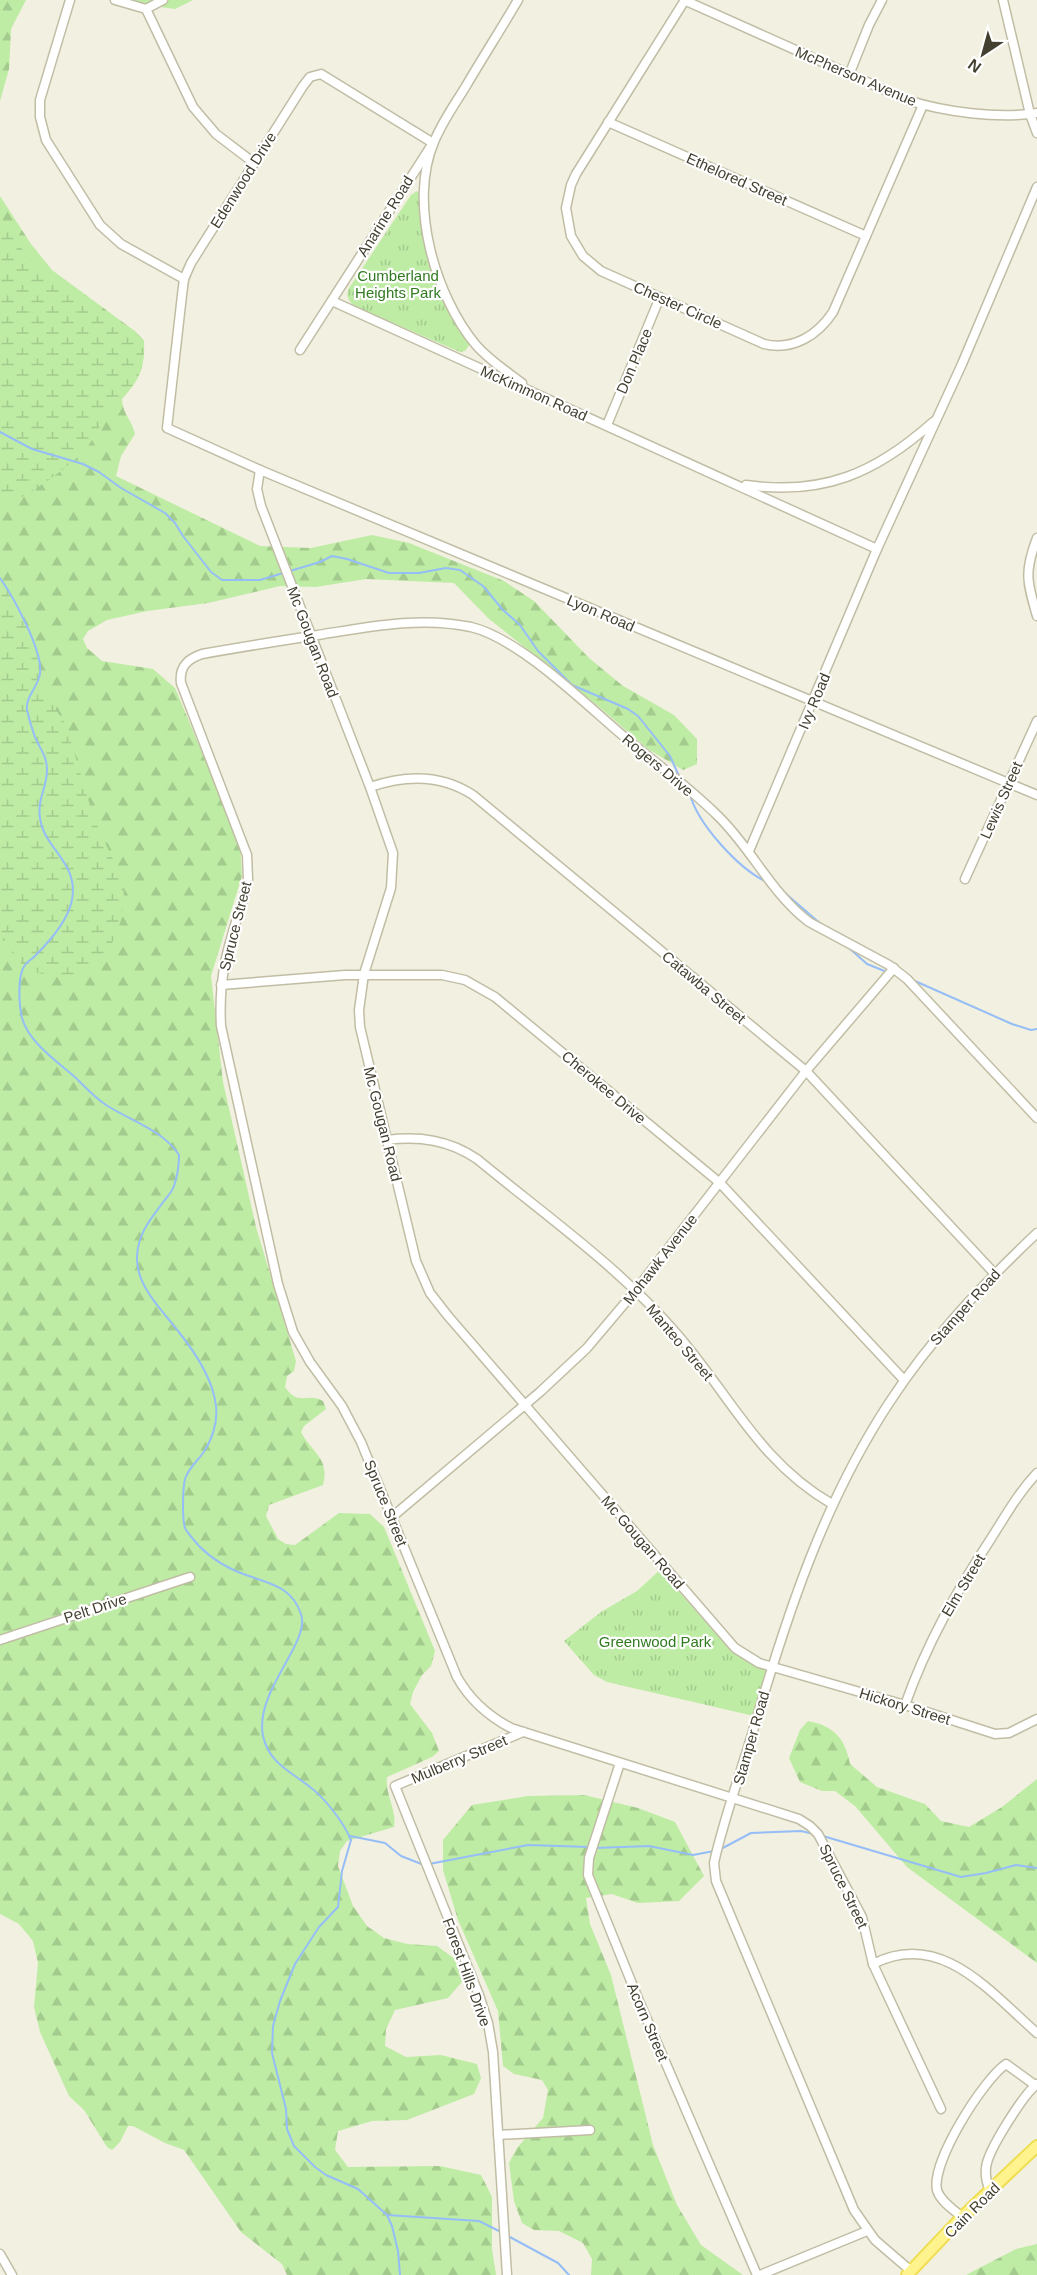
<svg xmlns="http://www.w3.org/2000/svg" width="1037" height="2275" viewBox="0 0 1037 2275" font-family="Arial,sans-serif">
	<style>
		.grass { fill: url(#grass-tufts) }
		.forest { fill: url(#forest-firs) }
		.wetland { fill: url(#wetland-marsh) }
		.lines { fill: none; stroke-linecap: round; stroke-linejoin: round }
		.stream { stroke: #95bdf7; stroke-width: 2 }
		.minor-casing { stroke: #c1bda5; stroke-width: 11 }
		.major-casing { stroke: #efdd52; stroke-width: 14 }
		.minor { stroke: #fff; stroke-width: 8 }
		.major { stroke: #fff38d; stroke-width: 10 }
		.labels { text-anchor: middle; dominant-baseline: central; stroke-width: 4.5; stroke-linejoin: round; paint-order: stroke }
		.street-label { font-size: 15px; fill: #444031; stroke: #fff }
		.park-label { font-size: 15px; fill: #317a20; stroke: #fff }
	</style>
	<defs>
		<pattern id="grass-tufts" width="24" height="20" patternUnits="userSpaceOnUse" patternTransform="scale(1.5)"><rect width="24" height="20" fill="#beeca4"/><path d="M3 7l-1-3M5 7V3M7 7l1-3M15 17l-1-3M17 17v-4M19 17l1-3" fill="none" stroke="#a4cb8e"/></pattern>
		<pattern id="forest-firs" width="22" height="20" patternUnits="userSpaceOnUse" patternTransform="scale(1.5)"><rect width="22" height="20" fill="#beeca4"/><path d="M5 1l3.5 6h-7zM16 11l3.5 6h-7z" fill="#a4cb8e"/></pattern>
		<pattern id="wetland-marsh" width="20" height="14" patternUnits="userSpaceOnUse" patternTransform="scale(1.5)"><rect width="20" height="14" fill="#beeca4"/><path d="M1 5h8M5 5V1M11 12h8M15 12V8" fill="none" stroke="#a4cb8e"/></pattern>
	</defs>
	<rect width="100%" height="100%" fill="#f2f0e0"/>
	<g class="grass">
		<polygon points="111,0 193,0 175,9"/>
		<path d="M417,191l7,7 5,57 41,89 -5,7 -5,1 -104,-45c-7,-5 -11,-11 -7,-19l62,-93z"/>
		<polygon points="660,1570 731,1651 747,1662 766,1671 754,1716 607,1682 594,1675 564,1641 601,1612 637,1591"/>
	</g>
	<g class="forest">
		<polygon points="0,0 26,0 11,29 9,69 0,101"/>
		<path d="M0,196l31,48 21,26 84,62 8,9c1,27 -4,38 -22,58 1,16 9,19 13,35l-14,22 -5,20 144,70 51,2 61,-13 37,8 95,38 30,20 55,57 34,28 51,29 23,24v25l-14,6 -35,-21 -50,-43 -110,-88 -34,-35 -88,-4 -50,8 -36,-1 -72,17 -61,8 -40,9 -19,11 -5,8 4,9 15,13 51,8 22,19 65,155 2,33 -31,100 12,106 33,145 40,134 -2,10 -7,5 -2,11c14,20 21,5 38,14l3,8 -22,17 -3,6c11,21 29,26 22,53l-54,20 -3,11 12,23 8,5 9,1 44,-32 31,1 14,13 51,124 -4,15 -9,9 -9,17 -3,12 22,29 7,18 -7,6 -45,20c-2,18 10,32 7,50l-47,14 -7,10 -2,15 15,40 14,20 17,12 23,6 30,2 18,13 7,23 -14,16 -53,12 -9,19 -1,17 21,11 35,-2 36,9 4,14 -7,16 -67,26 -35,1 -34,10 -3,19 13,17 92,-1 41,9 11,22v52l4,26h-209l-5,-11 -41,-32 -57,-82 -19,-7 -32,-17h-5l-8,16 -8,8 -5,-3 -23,-37 -15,-14 -29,-64 -6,-25 4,-44 -5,-22 -14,-17 -19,-10z"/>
		<path d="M808,1721c26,5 37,17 42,43l27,23 48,17 16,17 28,6 33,-20 35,-28v184l-130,-96 -52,-61 -20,-15h-13l-22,-9 -11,-24 11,-28z"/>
		<polygon points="584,1795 638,1808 675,1822 704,1876 679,1901 638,1903 612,1894 586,1898 590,1924 611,1975 653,2145 677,2205 701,2245 743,2275 591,2275 592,2259 583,2243 559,2231 534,2230 522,2223 514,2201 509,2163 517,2148 543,2118 548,2090 542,2080 514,2074 503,2066 498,2011 458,1920 443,1870 443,1840 472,1805 528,1796"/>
		<polygon points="1037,2244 1037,2275 966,2275 1016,2249"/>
	</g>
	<g class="wetland">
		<path d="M0,218c22,38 56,68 95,89 18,9 35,19 49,34 1,43 -15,45 -37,75 -8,11 -14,25 -23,35 -22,22 -56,44 -84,58z"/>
		<path d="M0,578c18,23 44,75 38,104l28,43 28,94 29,62 1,18 -3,21 -6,18 -9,14 -24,19 -13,5 -13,1 -26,-6 -15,-13 -15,-27z"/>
	</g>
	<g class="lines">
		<g class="stream">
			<polyline points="0,432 32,449 83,464 99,472 121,488 165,513 175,523 183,536 211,572 222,580 260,580 320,562 332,556 347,559 389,573 419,573 446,568 460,570 483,586 503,610 520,625 538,651 572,685 628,709 638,716 670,756 679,776"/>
			<path d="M0,578c13,18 43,73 40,95 -1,13 -15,24 -13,37 2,9 5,19 8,27 5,12 12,19 12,33 0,18 -10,29 -7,48 4,31 39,44 32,82 -4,21 -22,41 -37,56 -3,3 -7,5 -10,9 -8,10 -6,40 -3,53 7,25 35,43 54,60 9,9 19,20 30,27 25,16 57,25 73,50 0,10 -2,22 -5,31 -2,6 -7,11 -10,15 -14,19 -26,32 -27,56 -1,29 25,53 41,74 17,21 35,48 38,75 2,16 -4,34 -13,47 -6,9 -14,14 -18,26 -2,8 -2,18 -2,27 0,6 0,16 2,22 3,6 10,13 14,18 14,14 31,24 50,30 22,8 43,11 52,38 10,29 -47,77 -38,122 6,27 27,35 47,51 15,11 34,36 41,53l-9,31 -4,36 -19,20 -24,37 -15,37 -7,25 -1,27 14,56 1,20 7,17 21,21 11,8 32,14 29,26 5,11 6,25 2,24"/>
			<path d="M690,794c7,29 48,74 75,87"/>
			<polyline points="785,893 822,925"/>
			<polyline points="849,948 867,964 887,972"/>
			<polyline points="915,981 1012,1024 1031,1030 1037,1029"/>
			<polyline points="350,1836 385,1843 401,1856 424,1865"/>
			<polyline points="823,1836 961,1877 986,1873 1016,1865 1037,1868"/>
			<polyline points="595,1848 649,1846 693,1855 714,1851"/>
			<polyline points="719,1850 751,1833 801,1831 814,1834"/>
			<polyline points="429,1864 528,1845 589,1847"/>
			<polyline points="387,2215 479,2221 501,2232"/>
			<polyline points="508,2236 558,2263 569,2275"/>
		</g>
		<defs>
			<g id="minor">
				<polyline points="70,0 40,100 40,117 46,140 100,225 121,244 184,279"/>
				<polyline points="115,0 146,9 163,0"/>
				<path d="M518,0c-17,29 -35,57 -52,86 -11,18 -24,36 -32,56 -26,61 1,154 42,203 13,15 30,26 46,38"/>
				<path d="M684,0l223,100c38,12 90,19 130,13"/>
				<path d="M685,0l-109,174 -5,11 -5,23 5,28 12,20 18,15 163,73c29,7 54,-9 69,-32l90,-207"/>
				<polyline points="1003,0 1030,114 1037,133"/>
				<polyline points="146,9 193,107 216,134 254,163"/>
				<polyline points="849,75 869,25 882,0"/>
				<polyline points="608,122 866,236"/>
				<polyline points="332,301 877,549"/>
				<polyline points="300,350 433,143 321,74 310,77 303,86 191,263 184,279 182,295 167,428 260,470 1037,795"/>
				<polyline points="607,425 660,297"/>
				<polyline points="260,470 257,489 261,506 370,787 393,853 391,888 364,974 359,1010 360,1027 416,1261 430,1293 448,1316 735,1648 759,1663 905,1705 995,1734 1009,1733 1037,1719"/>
				<path d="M746,485c77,11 130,-12 187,-63"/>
				<path d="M1037,538c-13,34 -10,44 0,78"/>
				<path d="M370,787c35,-12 71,-13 103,8l333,276 188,202"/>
				<polyline points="749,851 877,549 962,364 1037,187"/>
				<polyline points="965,879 1037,721"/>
				<polyline points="221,985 345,975 442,975 465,980 495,997 720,1183 904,1380"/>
				<path d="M387,1140c33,-4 62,0 90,19 68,56 142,108 200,175 53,61 82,128 155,170"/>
				<polyline points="392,1517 540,1392 587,1348 636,1290 806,1071 894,968"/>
				<polyline points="0,1640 190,1577"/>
				<path d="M905,1705c22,-62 51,-113 87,-168 14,-22 27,-45 45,-64"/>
				<polyline points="620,1763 589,1858 588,1875 639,2001 757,2275"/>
				<path d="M873,1964c68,-35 118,29 164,69"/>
				<path d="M941,2109l-61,-130 -7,-15 -11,-47 -44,-83 -8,-8 -11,-7 -288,-91c-23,-12 -41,-28 -54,-51l-96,-235 -19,-36 -32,-44 -17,-30 -15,-48 -57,-258c-3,-55 9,-85 25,-136l2,-11 -1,-24 -66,-172c-2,-16 6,-24 21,-29 39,-7 77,-13 116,-19 50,-8 102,-19 153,-8 50,12 116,79 157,113 30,25 62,48 90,76 34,33 53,77 91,106l80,43 18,14 130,139"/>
				<polyline points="498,2135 590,2130"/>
				<path d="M990,2191c-3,-7 -5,-14 -4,-23 1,-17 38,-74 51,-84"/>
				<path d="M962,2217c-8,-7 -22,-16 -25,-27 -6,-28 46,-110 69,-126l29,21"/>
				<polyline points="0,2254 12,2275"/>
				<path d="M911,2271l-36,-31 -21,-30 -138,-329 -2,-18c10,-46 28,-93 41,-139 33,-112 69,-222 134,-321 41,-63 93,-118 148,-170"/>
				<polyline points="507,2275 493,2052 488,2023 479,1995 395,1786 523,1732"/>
				<polyline points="760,2275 867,2231"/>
			</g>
			<polyline id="major" points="907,2275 962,2217 1037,2146"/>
		</defs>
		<use href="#minor" class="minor-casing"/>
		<use href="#major" class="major-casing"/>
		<use href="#minor" class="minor"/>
		<use href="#major" class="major"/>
	</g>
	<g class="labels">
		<g class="street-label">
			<text transform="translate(856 76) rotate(23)">McPherson Avenue</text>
			<text transform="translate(737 179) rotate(24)">Ethelored Street</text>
			<text transform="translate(243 180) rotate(-58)">Edenwood Drive</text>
			<text transform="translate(385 216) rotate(-58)">Anarine Road</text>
			<text transform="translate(678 305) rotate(24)">Chester Circle</text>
			<text transform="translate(634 361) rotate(-67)">Don Place</text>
			<text transform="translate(534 393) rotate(24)">McKimmon Road</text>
			<text transform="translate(601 613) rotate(23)">Lyon Road</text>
			<text transform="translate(313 642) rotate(69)">Mc Gougan Road</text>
			<text transform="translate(814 701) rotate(-67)">Ivy Road</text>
			<text transform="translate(658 765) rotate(40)">Rogers Drive</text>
			<text transform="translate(1001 800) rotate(-66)">Lewis Street</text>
			<text transform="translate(235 926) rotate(-76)">Spruce Street</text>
			<text transform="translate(704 987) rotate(40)">Catawba Street</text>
			<text transform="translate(604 1087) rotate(40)">Cherokee Drive</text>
			<text transform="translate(383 1124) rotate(76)">Mc Gougan Road</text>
			<text transform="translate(660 1259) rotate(-52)">Mohawk Avenue</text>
			<text transform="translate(965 1307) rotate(-48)">Stamper Road</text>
			<text transform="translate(680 1342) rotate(50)">Manteo Street</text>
			<text transform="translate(386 1503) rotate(68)">Spruce Street</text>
			<text transform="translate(643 1542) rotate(49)">Mc Gougan Road</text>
			<text transform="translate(963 1585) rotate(-59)">Elm Street</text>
			<text transform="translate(95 1608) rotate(-18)">Pelt Drive</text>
			<text transform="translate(905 1706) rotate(17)">Hickory Street</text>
			<text transform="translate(751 1738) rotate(-74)">Stamper Road</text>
			<text transform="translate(459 1759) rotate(-23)">Mulberry Street</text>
			<text transform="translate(844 1886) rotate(64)">Spruce Street</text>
			<text transform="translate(467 1972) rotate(70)">Forest Hills Drive</text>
			<text transform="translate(648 2022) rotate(67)">Acorn Street</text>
			<text transform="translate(972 2210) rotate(-45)">Cain Road</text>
		</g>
		<g class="park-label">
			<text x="398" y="275">Cumberland<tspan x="398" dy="17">Heights Park</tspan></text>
			<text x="655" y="1641">Greenwood Park</text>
		</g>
	</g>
	<g transform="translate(983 54) rotate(216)" stroke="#ffffff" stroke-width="4.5" paint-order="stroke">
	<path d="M0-4.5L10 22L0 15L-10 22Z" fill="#444031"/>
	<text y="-9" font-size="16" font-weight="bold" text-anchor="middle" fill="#444031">N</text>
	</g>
</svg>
